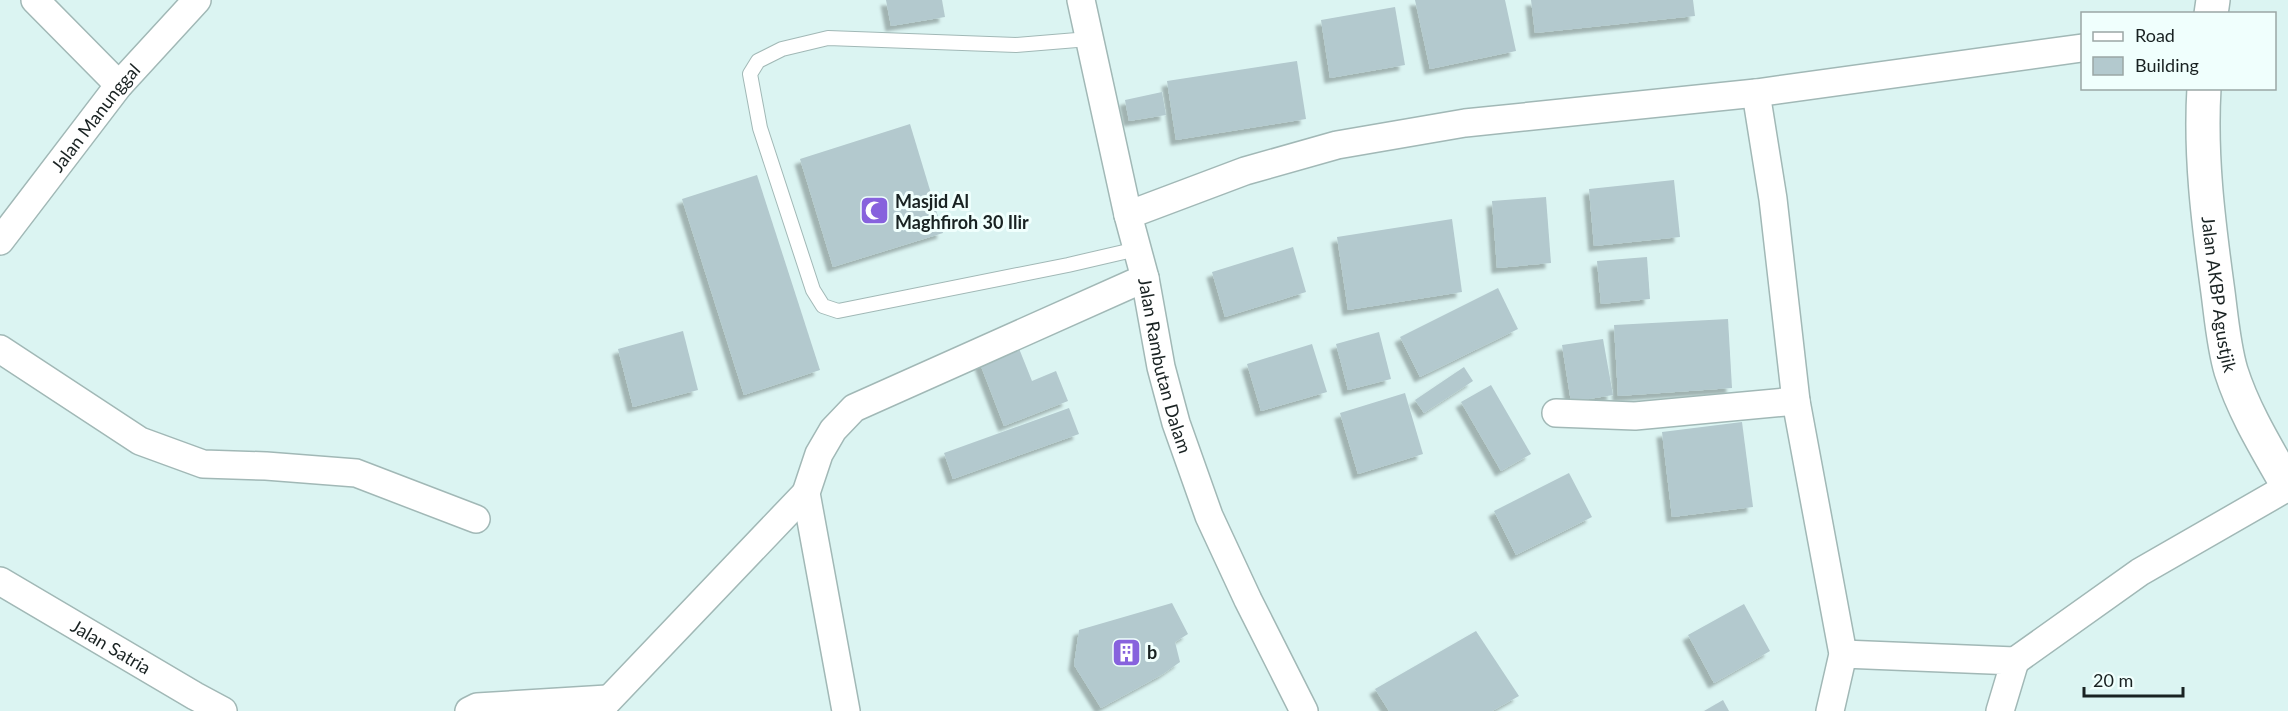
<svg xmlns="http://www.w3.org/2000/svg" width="2288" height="711" viewBox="0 0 2288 711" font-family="Lato,sans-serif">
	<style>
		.building { fill: #b3c9ce; filter: url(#shadow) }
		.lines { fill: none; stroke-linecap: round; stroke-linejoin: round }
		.lane-casing { stroke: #a1b8b6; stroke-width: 16 }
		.street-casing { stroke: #a1b8b6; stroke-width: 30 }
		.secondary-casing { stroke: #a1b8b6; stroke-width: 36 }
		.lane { stroke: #fff; stroke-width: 14 }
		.street { stroke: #fff; stroke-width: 27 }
		.secondary { stroke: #fff; stroke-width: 33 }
		.labels { text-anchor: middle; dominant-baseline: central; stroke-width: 6; stroke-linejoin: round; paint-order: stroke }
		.street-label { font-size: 18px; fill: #192222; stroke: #f0fffd }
		.poi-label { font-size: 18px; font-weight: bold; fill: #192222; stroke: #f0fffd; text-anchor: start }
	</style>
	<defs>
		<filter id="shadow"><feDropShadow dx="-5.5" dy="5.5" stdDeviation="1.5" flood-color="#0004"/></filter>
	</defs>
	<rect width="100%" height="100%" fill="#dbf4f2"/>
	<g class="building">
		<polygon points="886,0 942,0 945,17 891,26"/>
		<polygon points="1415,0 1505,0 1516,51 1430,69"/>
		<polygon points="1531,0 1693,0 1695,16 1535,33"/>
		<polygon points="1395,7 1405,65 1330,78 1321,20"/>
		<polygon points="1297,61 1306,119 1176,140 1167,81"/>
		<polygon points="1162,92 1166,115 1129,121 1125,100"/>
		<polygon points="910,124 943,233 833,267 800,159"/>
		<polygon points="757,175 820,370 744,395 682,199"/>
		<polygon points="1674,180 1680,237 1594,246 1589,189"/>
		<polygon points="1546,197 1551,263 1497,268 1492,201"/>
		<polygon points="1452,219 1462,292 1348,310 1337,237"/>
		<polygon points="1293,247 1306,292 1225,317 1212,272"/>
		<polygon points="1647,257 1650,299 1601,304 1597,261"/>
		<polygon points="1498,288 1518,329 1420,377 1400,337"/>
		<polygon points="1728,319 1732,388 1618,396 1614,325"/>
		<polygon points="683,331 698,390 633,407 618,349"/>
		<polygon points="1379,332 1391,379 1348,390 1336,344"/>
		<polygon points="1603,339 1613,395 1571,402 1562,345"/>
		<polygon points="1312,344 1327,392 1261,411 1247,364"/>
		<polygon points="1018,346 1032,381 1056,371 1068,401 1004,426 979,361"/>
		<polygon points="1464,367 1473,381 1424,413 1415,400"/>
		<polygon points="1491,385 1531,454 1501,471 1461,402"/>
		<polygon points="1405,393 1423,454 1358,474 1340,413"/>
		<polygon points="1069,408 1079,434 953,479 944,453"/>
		<polygon points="1742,422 1753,507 1672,517 1662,432"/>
		<polygon points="1569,473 1592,517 1516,555 1494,511"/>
		<polygon points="1172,603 1188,634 1175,642 1180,662 1163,674 1101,708 1074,665 1079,630"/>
		<polygon points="1744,604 1770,651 1714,683 1688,635"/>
		<polygon points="1476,631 1519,696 1492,711 1389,711 1375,689"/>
		<polygon points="1723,700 1729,711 1704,711"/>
	</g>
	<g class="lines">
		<defs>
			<polyline id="lane" points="1089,39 1016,45 828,38 782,49 758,61 750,74 760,128 813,290 823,306 838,311 1068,265 1137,249"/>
			<g id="street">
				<polyline points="35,0 119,85"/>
				<path id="s1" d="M1081,0l47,215 17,63 16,89 15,56 33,93 39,84 56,111"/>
				<polyline points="1756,93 1773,199 1796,401 1843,654 1830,711"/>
				<polyline points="1128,215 1245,171 1337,145 1465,123 1756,93 2082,48"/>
				<path id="s2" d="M0,241l119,-156 78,-85"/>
				<polyline points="0,349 140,441 203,464 266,466 356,473 476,519"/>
				<polyline points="1556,413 1635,416 1796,401"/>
				<path id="s3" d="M0,581l195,115 28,15"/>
				<polyline points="1843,654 2015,661 2000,711"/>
				<polyline points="2015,661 2140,572 2288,487"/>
				<polyline points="469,711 477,707 607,699"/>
				<polyline points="598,711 806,493"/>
				<polyline points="846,711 806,493 819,454 833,430 854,408 1145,278"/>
			</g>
			<g id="secondary">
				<polyline points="2211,14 2213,0"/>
				<path id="s4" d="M2204,88c-4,67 4,131 13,197 4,28 6,59 14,86 13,41 36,78 57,115"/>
			</g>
		</defs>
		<use href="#lane" class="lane-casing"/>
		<use href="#street" class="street-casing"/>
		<use href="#secondary" class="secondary-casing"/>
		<use href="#lane" class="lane"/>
		<use href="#street" class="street"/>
		<use href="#secondary" class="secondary"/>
	</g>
	<defs>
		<symbol id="mosque-square" viewBox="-11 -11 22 22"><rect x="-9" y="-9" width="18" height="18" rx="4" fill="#8762dd" stroke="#f0fffd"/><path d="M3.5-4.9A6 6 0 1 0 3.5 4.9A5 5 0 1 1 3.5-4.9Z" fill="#fff"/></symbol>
		<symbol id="building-square" viewBox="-11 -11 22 22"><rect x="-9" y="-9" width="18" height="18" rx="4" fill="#8762dd" stroke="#f0fffd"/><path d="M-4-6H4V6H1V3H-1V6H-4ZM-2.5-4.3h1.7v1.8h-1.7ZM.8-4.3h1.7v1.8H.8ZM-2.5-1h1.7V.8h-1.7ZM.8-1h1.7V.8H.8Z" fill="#fff"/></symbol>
	</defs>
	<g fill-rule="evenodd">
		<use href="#mosque-square" x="858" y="194" width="33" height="33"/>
		<use href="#building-square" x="1110" y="636" width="33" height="33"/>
	</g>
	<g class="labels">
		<g class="street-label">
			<text stroke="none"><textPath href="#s2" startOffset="156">Jalan Manunggal</textPath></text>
			<text stroke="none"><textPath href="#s4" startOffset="207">Jalan AKBP Agustjik</textPath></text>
			<text stroke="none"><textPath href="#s1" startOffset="375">Jalan Rambutan Dalam</textPath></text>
			<text stroke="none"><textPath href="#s3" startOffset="129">Jalan Satria</textPath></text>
		</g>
		<g class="poi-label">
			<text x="895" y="201">Masjid Al<tspan x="895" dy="21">Maghfiroh 30 Ilir</tspan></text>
			<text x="1147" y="652">b</text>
		</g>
	</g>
	<rect x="2081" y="12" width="195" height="78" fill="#f0fffd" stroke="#9aa7a5" stroke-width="1.5"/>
	<rect x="2093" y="32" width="30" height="9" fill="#ffffff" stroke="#9aa7a5" stroke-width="1.5"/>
	<text x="2135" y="42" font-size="18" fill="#192222">Road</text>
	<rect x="2093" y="57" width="30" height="18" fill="#b3c9ce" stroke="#9aa7a5" stroke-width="1.5"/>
	<text x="2135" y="72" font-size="18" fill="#192222">Building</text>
	<path d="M2084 687v9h99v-9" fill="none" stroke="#192222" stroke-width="3"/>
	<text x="2093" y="687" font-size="18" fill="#192222" stroke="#f0fffd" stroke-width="4.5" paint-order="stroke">20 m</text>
</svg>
